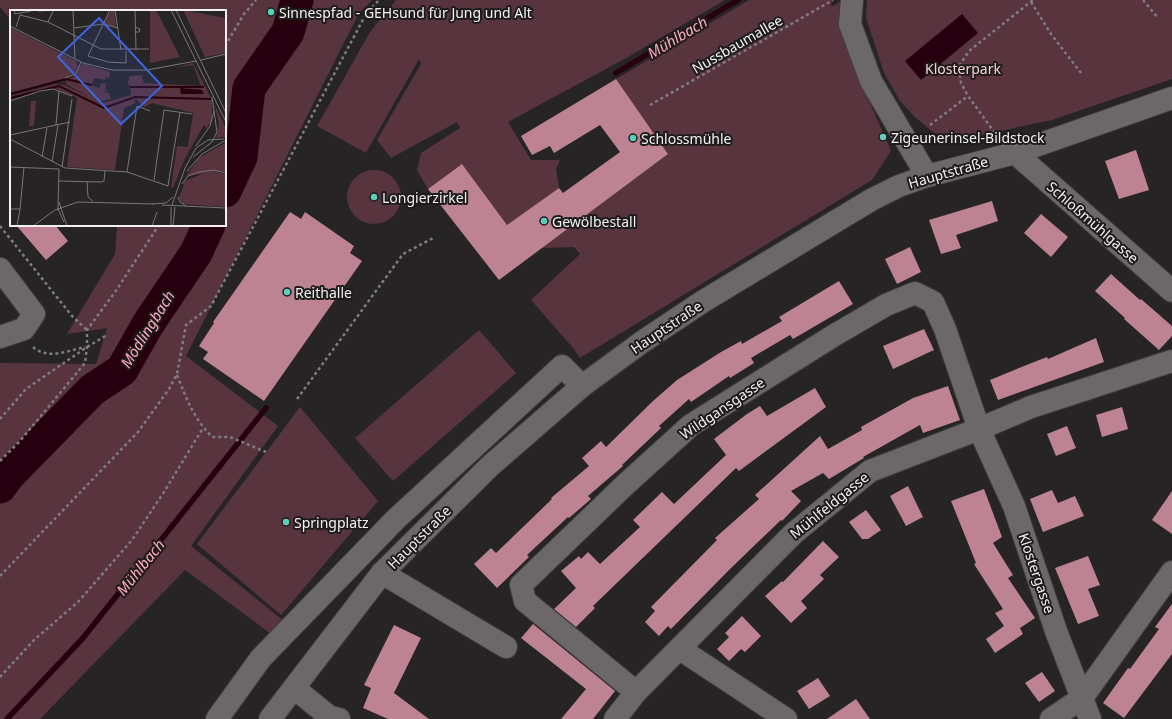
<svg xmlns="http://www.w3.org/2000/svg" width="1172" height="719" viewBox="0 0 1172 719" font-family="'Noto Sans',sans-serif">
	<style>
		.green { fill: #58343e }
		.water { fill: #26000e }
		.lines { fill: none; stroke-linecap: round; stroke-linejoin: round }
		.stream { stroke: #26000e; stroke-width: 5.5 }
		.river { stroke: #26000e; stroke-width: 33 }
		.building { fill: #bd8393 }
		.minor-casing { stroke: #423f40; stroke-width: 24 }
		.path { stroke: #7f7d7d; stroke-width: 2.5; stroke-dasharray: 3 3; stroke-linecap: butt }
		.minor { stroke: #6c6869; stroke-width: 22 }
		.poi-dot { fill: #5bcebc; stroke: #1e1b1b; stroke-width: 1.5 }
		.labels { text-anchor: middle; dominant-baseline: central; stroke-width: 4; stroke-linejoin: round; paint-order: stroke }
		.poi-label { font-size: 14px; fill: #f3f1f1; stroke: #1e1b1b; text-anchor: start }
		.street-label { font-size: 14px; fill: #f3f1f1; stroke: #1e1b1b }
		.park-label { font-size: 14px; fill: #f4d0d9; stroke: #1e1b1b }
		.water-label { font-size: 15px; font-style: italic; fill: #ffa9c1; stroke: #1e1b1b }
		.inset-river { fill: none; stroke: #26000e; stroke-width: 2 }
		.inset-road { fill: none; stroke: #797677; stroke-width: 1 }
		.view { fill: #3d66dc; fill-opacity: 0.15; stroke: #3d66dc; stroke-width: 2 }
		.inset-edge { fill: none; stroke: #f3f1f1; stroke-width: 2 }
	</style>
	<rect width="100%" height="100%" fill="#272425"/>
	<g class="green">
		<polygon points="0,0 372,0 359,13 186,356 278,426 191,546 285,622 271,634 185,570 40,719 0,719 0,363 96,364 107,328 67,334 115,254 117,225 225,225 225,11 11,11 11,20 0,7"/>
		<polygon points="396,0 725,0 628,57 508,122 531,160 560,160 556,169 559,188 507,225 462,164 428,189 417,170 421,153 460,128 457,122 391,158 377,140 421,64 419,59 366,153 317,126 370,32"/>
		<polygon points="749,0 832,0 831,7 843,0 853,64 891,151 872,180 580,358 573,348 531,300 580,254 574,247 541,248 668,154 616,79"/>
		<polygon points="867,0 1172,0 1172,79 1052,120 976,136 952,136 934,133 915,117 900,101 884,73 866,18"/>
		<circle cx="374" cy="197" r="27"/>
		<polygon points="479,330 516,373 393,481 355,438"/>
		<polygon points="300,407 378,501 281,615 197,544"/>
	</g>
	<polygon class="water" points="962,14 978,33 921,80 905,61"/>
	<g class="lines">
		<g class="stream">
			<polyline points="616,73 738,0"/>
			<polyline points="7,719 83,638 266,408"/>
		</g>
		<g class="river">
			<polyline points="225,191 241,157 249,88 288,32 297,0"/>
			<polyline points="0,487 8,476 92,390 122,370 148,324 196,253 209,225"/>
		</g>
	</g>
	<g class="building">
		<polygon points="616,79 668,154 499,280 428,189 462,164 507,225 559,188 563,193 620,152 600,125 554,153 550,146 532,155 521,136"/>
		<polygon points="1136,150 1149,190 1119,199 1105,161"/>
		<polygon points="992,201 998,221 956,235 961,248 941,254 929,220"/>
		<polygon points="290,212 301,219 305,212 354,246 350,253 362,261 264,401 203,359 208,352 199,346 214,323 213,322"/>
		<polygon points="1041,214 1068,237 1051,257 1024,233"/>
		<polygon points="16,225 55,225 68,241 46,260"/>
		<polygon points="910,247 921,272 897,284 885,259"/>
		<polygon points="1111,274 1140,300 1141,299 1172,326 1172,336 1159,350 1124,319 1125,318 1095,291"/>
		<polygon points="839,281 853,304 793,339 790,335 751,358 754,363 730,378 729,376 691,402 689,399 659,426 661,428 622,465 623,466 588,496 591,499 569,518 568,517 527,555 529,557 497,588 474,564 491,548 496,553 552,499 551,498 589,466 582,458 601,441 606,447 653,401 677,380 721,352 741,341 742,344 782,321 779,317"/>
		<polygon points="924,329 934,350 893,369 883,346"/>
		<polygon points="1096,338 1104,362 998,400 990,380 1029,364 1047,357 1048,359"/>
		<polygon points="948,386 960,420 923,433 920,425 863,457 864,458 829,479 823,473 791,491 801,501 782,521 781,520 729,570 671,629 668,626 659,636 645,622 655,611 651,607 717,540 715,538 759,499 755,495 820,436 828,449 862,430 861,427 913,398"/>
		<polygon points="815,388 826,407 739,471 736,468 593,606 595,608 576,627 554,609 576,588 561,571 579,556 581,559 588,552 600,564 640,527 633,520 662,492 674,504 726,455 714,439 747,414 760,406 767,416"/>
		<polygon points="1122,407 1128,429 1102,437 1096,415"/>
		<polygon points="1067,426 1076,448 1056,456 1047,434"/>
		<polygon points="908,486 923,517 906,526 890,496"/>
		<polygon points="984,489 1002,537 993,543 1013,575 1008,578 1035,618 1020,628 1023,634 995,653 986,639 1004,626 995,613 1003,609 974,564 976,563 951,501"/>
		<polygon points="1052,490 1058,503 1075,496 1084,516 1043,532 1030,499"/>
		<polygon points="1172,491 1172,534 1152,520"/>
		<polygon points="866,510 881,530 868,539 862,539 849,522"/>
		<polygon points="823,541 839,557 820,575 824,579 801,601 807,608 791,623 765,596 782,581 783,582"/>
		<polygon points="1088,556 1100,585 1088,589 1099,616 1078,624 1055,568"/>
		<polygon points="1172,604 1172,654 1124,718 1103,703 1128,668 1130,669 1159,629 1155,627"/>
		<polygon points="742,616 761,636 745,652 741,649 729,661 717,649 729,637 725,633"/>
		<polygon points="533,624 615,691 593,719 561,719 586,689 521,638"/>
		<polygon points="394,625 421,638 394,693 429,719 388,719 363,708 371,688 364,685"/>
		<polygon points="1042,672 1055,691 1039,702 1025,683"/>
		<polygon points="818,678 830,696 809,709 797,691"/>
		<polygon points="856,699 870,719 827,719"/>
	</g>
	<g class="lines">
		<defs>
			<g id="minor">
				<polyline points="852,0 850,24 871,81 927,176"/>
				<polyline points="1015,153 1172,291"/>
				<polyline points="0,269 34,314 24,329 0,337"/>
				<polyline points="382,573 506,647"/>
				<polyline points="680,649 786,719"/>
				<polyline points="294,688 330,717 339,719"/>
				<polyline points="636,692 525,601 521,585 626,484 691,425 833,336 886,305 915,293 933,302 945,329 979,429 1014,506 1056,631 1090,719"/>
				<polyline points="217,719 261,658 396,519 562,366 582,386"/>
				<polyline points="270,719 382,573 490,466 582,386 642,342 702,302 871,200 899,186 927,176 1015,153 1172,98"/>
				<polyline points="615,719 636,692 794,533 870,471 979,429 1031,407 1172,361"/>
				<polyline points="1051,719 1082,698 1172,572"/>
			</g>
		</defs>
		<use href="#minor" class="minor-casing"/>
		<g class="path">
			<polyline points="1143,0 1158,18"/>
			<polyline points="1031,2 1051,34 1081,73"/>
			<polyline points="225,46 244,14 256,0"/>
			<polyline points="650,105 833,0"/>
			<polyline points="930,125 968,96"/>
			<polyline points="995,133 968,96 961,83 959,66 969,51 1033,0"/>
			<polyline points="0,226 72,316 87,330"/>
			<path d="M33,347c15,13 34,4 52,0"/>
			<path d="M177,375c10,25 16,42 35,62h18l36,15"/>
			<polyline points="297,399 403,254 435,237"/>
			<polyline points="0,419 26,389 87,347 107,335"/>
			<polyline points="0,461 20,441 85,363 87,347 87,330 115,292 159,225"/>
			<polyline points="0,576 138,432 169,389 177,374 186,325 211,306 366,14 379,0"/>
			<polyline points="0,677 34,640 78,602 132,540 164,492 203,428"/>
		</g>
		<use href="#minor" class="minor"/>
	</g>
	<g class="poi-dot">
		<circle cx="271" cy="12" r="4"/>
		<circle cx="883" cy="137" r="4"/>
		<circle cx="633" cy="138" r="4"/>
		<circle cx="374" cy="197" r="4"/>
		<circle cx="544" cy="221" r="4"/>
		<circle cx="287" cy="292" r="4"/>
		<circle cx="286" cy="522" r="4"/>
	</g>
	<g class="labels">
		<g class="poi-label">
			<text x="279" y="12">Sinnespfad - GEHsund für Jung und Alt</text>
			<text x="891" y="137">Zigeunerinsel-Bildstock</text>
			<text x="641" y="138">Schlossmühle</text>
			<text x="382" y="197">Longierzirkel</text>
			<text x="552" y="221">Gewölbestall</text>
			<text x="295" y="292">Reithalle</text>
			<text x="294" y="522">Springplatz</text>
		</g>
		<g class="street-label">
			<text transform="translate(737 44) rotate(-30)">Nussbaumallee</text>
			<text transform="translate(948 172) rotate(-16)">Hauptstraße</text>
			<text transform="translate(1093 222) rotate(41)">Schloßmühlgasse</text>
			<text transform="translate(666 327) rotate(-34)">Hauptstraße</text>
			<text transform="translate(722 408) rotate(-34)">Wildgansgasse</text>
			<text transform="translate(829 505) rotate(-39)">Mühlfeldgasse</text>
			<text transform="translate(419 537) rotate(-45)">Hauptstraße</text>
			<text transform="translate(1037 573) rotate(71)">Klostergasse</text>
		</g>
		<g class="park-label">
			<text x="963" y="68">Klosterpark</text>
		</g>
		<g class="water-label">
			<text transform="translate(677 37) rotate(-31)">Mühlbach</text>
			<text transform="translate(147 329) rotate(-58)">Mödlingbach</text>
			<text transform="translate(140 567) rotate(-51)">Mühlbach</text>
		</g>
	</g>
	<g transform="translate(10 10)">
		<rect width="216" height="216" fill="#272425"/>
		<path d="M101,0h3l2,17 -12,-3zM140,0h6l24,47 -30,6zM173,0l43,8v35l-21,4zM0,17l66,34 2,6 -3,7 -14,6 -51,13zM183,53l19,37v20l-7,10 1,-4 -2,-1 -19,33 -12,30 -2,-1 6,-41 11,1 5,-34 -41,-10 -8,4 -8,-8 -2,2 2,2 -12,5 -9,62 -48,-3 10,-69 -22,-10 -27,4 -18,8v-4l45,-12 9,1 38,18 29,-8 -1,-10h-2l1,-9 12,-1 3,8 57,3 -8,-21 -18,3zM74,54l26,8 -1,6 -5,-1 2,3 -12,-2 -2,7 -24,-6 8,-3 5,-11zM56,70l34,8v-4l6,-1 -1,6 3,2h-5l6,2 2,6 -13,3 -32,-18zM21,91h5l-2,25h-5zM205,95l11,24v8l-10,1 3,-13zM216,132v30l-5,-1 -35,5 13,-18zM199,161l17,3v33l-43,-3 -4,-6 6,-17z" fill="#58343e"/>
		<path d="M170,78l22,2 2,4h-23z" fill="#26000e"/>
		<path class="inset-river" d="M120,77h74M0,84l56,-15 26,6M0,88l49,-12 45,22 31,-11 76,2"/>
		<path class="inset-road" d="M4,0l1,4 16,-3M63,0l2,48M100,0l-22,46 20,6 18,1v-12M105,0l6,40M125,0l1,40M161,0l55,112M166,0l50,103M28,1l19,-1M10,5l28,7 53,27h48M38,12l5,-11M0,16l73,37 29,7h35l49,-9M6,17l4,-12M125,17l5,2 -1,3h-4M64,18l29,-4 15,4M191,50l25,-6M55,68l11,-4 5,-12M0,91l30,-10 13,-2 19,7M46,115l3,-34M0,125l60,-13M0,129l55,29 62,4 41,14 12,-74M186,136l14,-20 4,-15M32,147l5,-29M183,147l19,-15 5,-10 -5,-35M42,152l6,-37M0,157l49,2 -1,40 6,13M52,157l10,-68M177,161l15,-17 24,-14M117,162l10,-66 13,5M144,170l10,-70 28,4M49,171l42,1 3,-1 1,-10M77,171l1,16 5,4M172,174l6,-8 11,-4 14,-2 13,3M168,187l2,5 6,4M49,192l8,24M142,194l14,-1 7,-6M152,195l64,3M162,195l13,-37 11,-20 12,-8 16,-1M0,199h10l4,-42M7,216l3,-17M23,216l22,-16 23,-8 76,2M142,216l5,-14M161,216v-19M163,216l2,-19"/>
		<path class="view" d="M89,8l63,68 -41,38 -63,-67z"/>
		<rect width="216" height="216" class="inset-edge"/>
	</g>
</svg>
